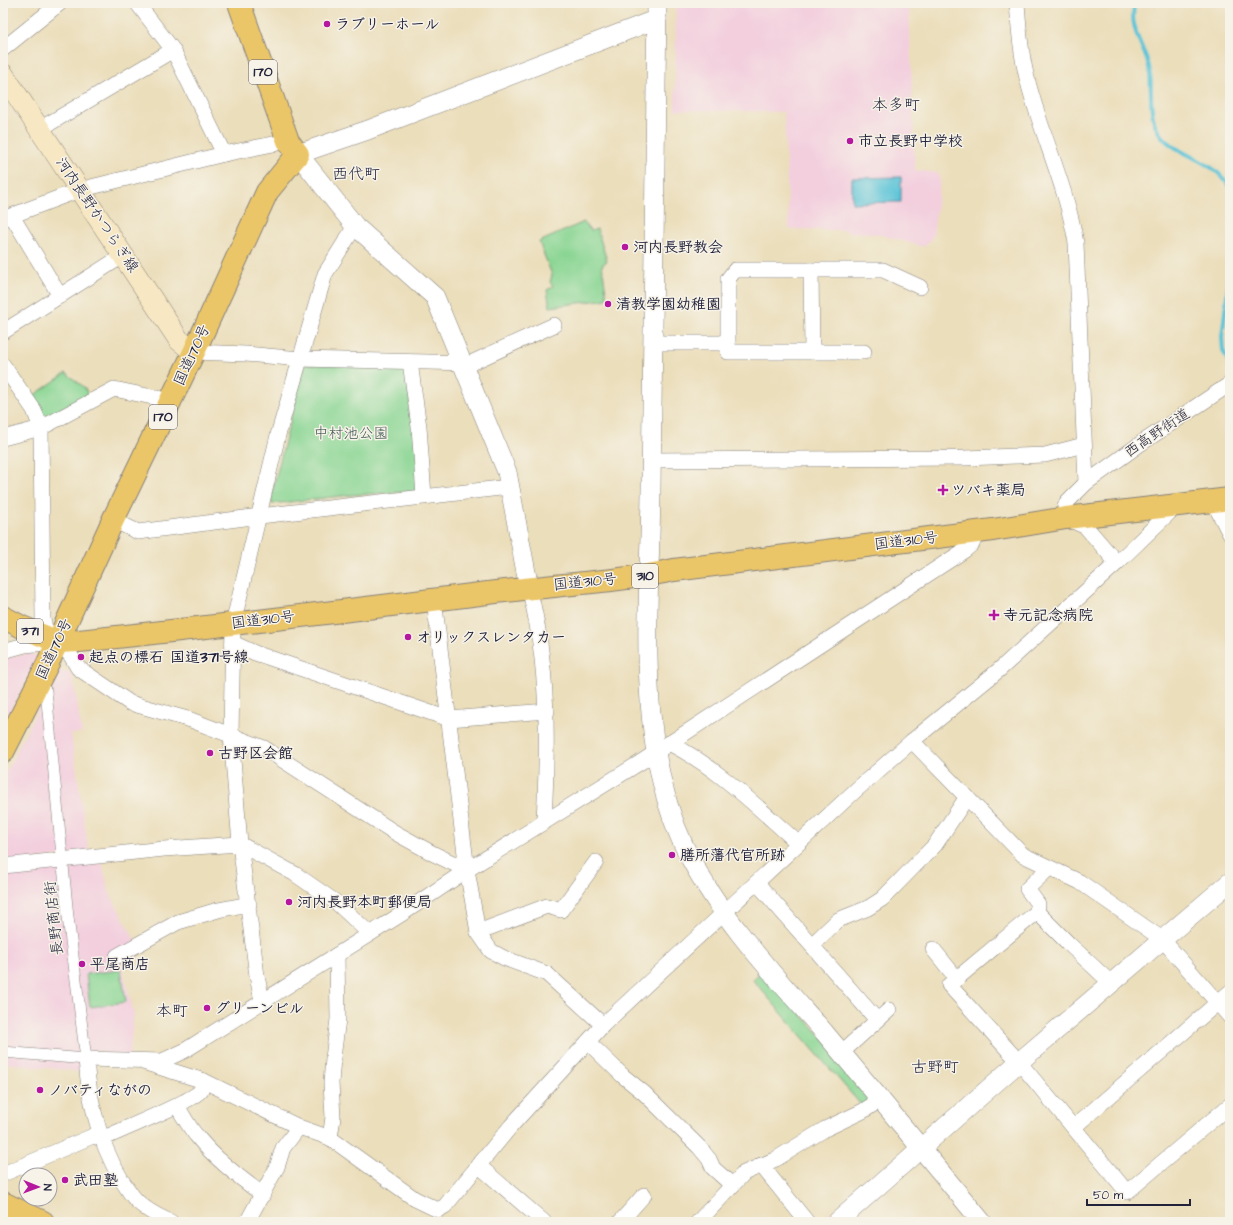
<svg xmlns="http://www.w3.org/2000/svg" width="1233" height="1225" viewBox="0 0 1233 1225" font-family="'Architects Daughter','Klee One',sans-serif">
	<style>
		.built { fill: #f3cfde }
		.green { fill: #89d593; stroke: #567c67 }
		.water { fill: #5bc4d8; stroke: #3e738a }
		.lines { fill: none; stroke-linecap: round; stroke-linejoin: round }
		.stream { stroke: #5bc4d8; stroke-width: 4 }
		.pedestrian-casing { stroke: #86807b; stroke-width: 12 }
		.minor-casing { stroke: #86807b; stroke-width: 16 }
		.tertiary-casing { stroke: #86807b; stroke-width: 20 }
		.secondary-casing { stroke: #86807b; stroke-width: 22 }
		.trunk-casing { stroke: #86807b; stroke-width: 24 }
		.pedestrian { stroke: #fff; stroke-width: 11 }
		.minor { stroke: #fff; stroke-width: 15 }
		.tertiary { stroke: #fff; stroke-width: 19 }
		.secondary { stroke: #f7e8c3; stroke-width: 21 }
		.trunk { stroke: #ebc669; stroke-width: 22 }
		.poi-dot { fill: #b5179e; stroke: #f7f3e8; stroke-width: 1.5 }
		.labels { text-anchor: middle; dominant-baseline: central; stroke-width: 3; stroke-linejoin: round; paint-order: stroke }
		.shield { fill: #f7f3e8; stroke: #62616f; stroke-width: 1 }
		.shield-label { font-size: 14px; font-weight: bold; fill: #22223b }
		.poi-label { font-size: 15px; font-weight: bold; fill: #22223b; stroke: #f7f3e8; text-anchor: start }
		.street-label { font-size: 15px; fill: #22223b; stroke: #f7f3e8 }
		.park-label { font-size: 15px; fill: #415855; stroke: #f7f3e8 }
		.neighbourhood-label { font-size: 16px; fill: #22223b; stroke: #f7f3e8 }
	</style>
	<rect width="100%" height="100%" fill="#f7f3e8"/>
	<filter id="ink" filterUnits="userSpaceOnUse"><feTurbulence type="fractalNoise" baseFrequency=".025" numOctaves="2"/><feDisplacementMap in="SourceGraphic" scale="8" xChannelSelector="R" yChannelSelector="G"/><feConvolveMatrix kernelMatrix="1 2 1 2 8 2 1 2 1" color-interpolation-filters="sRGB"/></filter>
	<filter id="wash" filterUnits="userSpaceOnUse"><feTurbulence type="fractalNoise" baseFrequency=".012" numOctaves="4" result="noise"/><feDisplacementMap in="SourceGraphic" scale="16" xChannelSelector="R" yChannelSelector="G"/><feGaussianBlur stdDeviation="0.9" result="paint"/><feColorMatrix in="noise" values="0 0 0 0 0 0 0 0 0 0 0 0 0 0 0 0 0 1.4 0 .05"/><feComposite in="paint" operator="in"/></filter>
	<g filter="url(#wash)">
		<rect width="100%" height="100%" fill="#ebdebb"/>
		<g class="built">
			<polygon points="676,3 909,3 915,170 938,173 940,181 933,236 924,247 878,234 850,232 844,230 789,229 784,112 675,110"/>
			<polygon points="32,653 38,659 3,725 3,665 9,657"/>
			<polygon points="58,670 72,674 82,733 71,734 89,853 3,863 3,778"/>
			<polygon points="101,859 109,892 136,942 120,959 134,1013 129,1058 96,1051 92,1073 3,1063 3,868"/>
		</g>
		<g class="green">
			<polygon points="584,222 591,231 597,229 607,261 602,265 607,299 550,307 547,290 553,286 550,282 552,275 539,242"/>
			<polygon points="305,364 400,367 405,369 424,491 350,495 272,504 271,496"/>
			<polygon points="66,373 85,388 88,395 44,418 30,398"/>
			<polygon points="121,970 126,1002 90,1007 86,974"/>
			<polygon points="761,971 877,1096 862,1106 753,980"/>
		</g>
		<polygon class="water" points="901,177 901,202 852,203 852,178"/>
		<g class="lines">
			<g class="stream">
				<path d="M1134,3c0,7 -2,15 0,21 2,15 12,28 15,43 5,24 -4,54 16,73 20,18 52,22 65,48"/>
				<polyline points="1230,366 1223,350 1222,337 1230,271"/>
			</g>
		</g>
	</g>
	<g filter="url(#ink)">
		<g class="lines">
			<defs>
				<polyline id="pedestrian" points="3,1052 86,1059 68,917 46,691"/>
				<g id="minor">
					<polyline points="137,3 173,50 224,154"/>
					<path d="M1017,3c2,27 4,53 11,79 14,54 39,106 48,161l10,240"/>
					<polyline points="3,49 60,3"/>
					<polyline points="40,129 173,50"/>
					<polyline points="12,216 60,296"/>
					<polyline points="3,219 79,190 224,154 288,141"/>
					<polyline points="811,270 812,352"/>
					<polyline points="3,332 124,255"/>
					<polyline points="653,343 728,343"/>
					<polyline points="194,352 246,354 300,359 471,363 554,325"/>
					<polyline points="864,352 728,352 728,279 735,270 883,270 920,287"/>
					<polyline points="410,362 419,427 424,496"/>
					<polyline points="3,365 34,410 41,428 43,619 45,628 71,656 78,668 130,703 191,720 264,748 394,832 432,853 467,870"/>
					<polyline points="3,438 41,428 114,389 162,399 171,399"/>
					<polyline points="651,460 965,458 1045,455 1084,445"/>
					<polyline points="1213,501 1230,534"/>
					<polyline points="113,520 138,532 260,516 509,487"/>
					<polyline points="1117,563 1086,527 1066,518 1065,507 1067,502 1086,483 1140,444 1230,384"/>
					<path d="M529,588c20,76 19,155 15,233"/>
					<polyline points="434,599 467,870 478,932 491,951 504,958 547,974 603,1025"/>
					<polyline points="233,643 255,653 449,719 547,711"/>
					<polyline points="3,651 25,645 55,642"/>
					<polyline points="912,741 1023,855 1080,882 1162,939 1230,1017"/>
					<path d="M669,743c48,24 88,64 129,100"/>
					<polyline points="3,866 164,849 240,844 295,874 337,903 369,933"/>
					<polyline points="757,883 877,1020"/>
					<polyline points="1037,912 1038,904 1027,889 1049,868"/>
					<polyline points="478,932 547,906 561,910 596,862"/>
					<polyline points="812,945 838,920 868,908 882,899 935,845 967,797"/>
					<polyline points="933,949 957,979"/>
					<polyline points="117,956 178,922 218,910 249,904"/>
					<polyline points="1111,983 1069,944 1037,912 949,985 1019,1062 1127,1192 1230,1105"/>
					<polyline points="262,1001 257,976 240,844 231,735 233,624 278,435 325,274 355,226"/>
					<polyline points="588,1042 623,1076 644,1093 699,1147 709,1159 713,1168 732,1185"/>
					<polyline points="841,1053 889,1010"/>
					<polyline points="143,1062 204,1081 299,1127 330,1138 415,1199 438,1210 445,1206 511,1126 603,1025 856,790 912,741 999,670 1117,563 1176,506"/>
					<path d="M177,1106c6,9 11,20 19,29 18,23 43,42 67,60"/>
					<polyline points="1074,1127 1230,992"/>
					<polyline points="330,1138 333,1117 331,1083 333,1058 338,1019 337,955"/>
					<polyline points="478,1165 544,1222"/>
					<polyline points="761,1165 807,1222"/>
					<path d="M3,1174l90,-38 9,3c16,-8 92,-38 99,-49 1,-2 2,-7 3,-9"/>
					<path d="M171,1222c-14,-6 -31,-15 -40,-28 -28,-38 -42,-88 -45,-135l76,2 22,-10 216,-136 67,-45 174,-108 324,-212 7,-6 5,-12"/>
					<polyline points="247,1222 277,1167 283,1148 299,1127"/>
					<polyline points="620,1222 644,1195"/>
					<polyline points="698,1222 744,1173 776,1159 825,1129 863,1111 880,1100"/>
				</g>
				<g id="tertiary">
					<path d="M657,3c-1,162 -5,325 -6,487 -1,115 -17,250 33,356 34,70 89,128 140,186 53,63 106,127 158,190"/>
					<polyline points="529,588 507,472 435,297 355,226 298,154 368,130 657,19"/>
					<polyline points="837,1222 1019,1062 1230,882"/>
				</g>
				<polyline id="secondary" points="3,74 179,340 194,352"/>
				<g id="trunk">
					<path d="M3,617l19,10 36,15 21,-1c136,-14 273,-31 409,-48 61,-8 125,-10 186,-23l319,-40 73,-12 164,-19"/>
					<polyline points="3,752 47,665 113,520 194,352 267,192 298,154 288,141 239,3"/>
					<polyline points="3,1203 43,1222"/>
				</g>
			</defs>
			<use href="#pedestrian" class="pedestrian-casing"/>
			<use href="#minor" class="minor-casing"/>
			<use href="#tertiary" class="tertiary-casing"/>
			<use href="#secondary" class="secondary-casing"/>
			<use href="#trunk" class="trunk-casing"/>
			<use href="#pedestrian" class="pedestrian"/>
			<use href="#minor" class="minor"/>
			<use href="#tertiary" class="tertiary"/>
			<use href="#secondary" class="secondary"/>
			<use href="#trunk" class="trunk"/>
		</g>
	</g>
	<g class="poi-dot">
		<circle cx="327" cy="24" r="4"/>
		<circle cx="850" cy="141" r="4"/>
		<circle cx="625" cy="247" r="4"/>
		<circle cx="608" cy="304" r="4"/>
		<path d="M941 484h4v4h4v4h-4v4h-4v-4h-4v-4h4z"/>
		<path d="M992 609h4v4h4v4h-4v4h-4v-4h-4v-4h4z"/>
		<circle cx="408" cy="637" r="4"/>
		<circle cx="81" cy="657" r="4"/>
		<circle cx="210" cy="753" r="4"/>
		<circle cx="672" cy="855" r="4"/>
		<circle cx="289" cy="902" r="4"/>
		<circle cx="82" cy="964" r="4"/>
		<circle cx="207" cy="1008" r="4"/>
		<circle cx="40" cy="1090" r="4"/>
		<circle cx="65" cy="1180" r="4"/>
	</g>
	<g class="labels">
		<g class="shield">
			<rect x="249" y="60" width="28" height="24" rx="3"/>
			<rect x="149" y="405" width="28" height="24" rx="3"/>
			<rect x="632" y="564" width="26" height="24" rx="3"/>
			<rect x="17" y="619" width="26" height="24" rx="3"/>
		</g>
		<g class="shield-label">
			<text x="263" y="72">170</text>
			<text x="163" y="417">170</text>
			<text x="645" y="576">310</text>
			<text x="30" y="631">371</text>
		</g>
		<g class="poi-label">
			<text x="335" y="24">ラブリーホール</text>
			<text x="858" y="141">市立長野中学校</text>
			<text x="633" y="247">河内長野教会</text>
			<text x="616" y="304">清教学園幼稚園</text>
			<text x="951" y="490">ツバキ薬局</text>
			<text x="1003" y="615">寺元記念病院</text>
			<text x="416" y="637">オリックスレンタカー</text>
			<text x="89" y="657">起点の標石 国道371号線</text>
			<text x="218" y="753">古野区会館</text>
			<text x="680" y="855">膳所藩代官所跡</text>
			<text x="297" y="902">河内長野本町郵便局</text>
			<text x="90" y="964">平尾商店</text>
			<text x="215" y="1008">グリーンビル</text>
			<text x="48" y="1090">ノバティながの</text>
			<text x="73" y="1180">武田塾</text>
		</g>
		<g class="street-label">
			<text transform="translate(97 215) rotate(56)">河内長野かつらぎ線</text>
			<text transform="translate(192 355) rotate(-65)">国道170号</text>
			<text transform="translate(1157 433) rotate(-34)">西高野街道</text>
			<text transform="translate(906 541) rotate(-7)">国道310号</text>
			<text transform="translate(585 582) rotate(-6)">国道310号</text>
			<text transform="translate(263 620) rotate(-7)">国道310号</text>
			<text transform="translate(54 649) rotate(-65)">国道170号</text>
			<text transform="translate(54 918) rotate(-96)">長野商店街</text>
		</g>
		<g class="park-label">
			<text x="351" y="433">中村池公園</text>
		</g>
		<g class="neighbourhood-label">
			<text x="896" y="105">本多町</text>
			<text x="356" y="174">西代町</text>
			<text x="172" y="1011">本町</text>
			<text x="935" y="1067">古野町</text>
		</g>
	</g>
	<rect width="1233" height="1225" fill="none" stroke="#f7f3e8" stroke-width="16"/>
	<g transform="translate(38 1187) rotate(91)"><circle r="19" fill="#f7f3e8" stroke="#a29fa3"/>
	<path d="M0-3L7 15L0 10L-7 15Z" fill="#b5179e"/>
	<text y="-6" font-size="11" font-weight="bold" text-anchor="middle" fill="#22223b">N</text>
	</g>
	<path d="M1087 1199v6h103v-6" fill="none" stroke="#22223b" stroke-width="2"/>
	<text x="1093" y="1199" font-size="12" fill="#22223b" stroke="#f7f3e8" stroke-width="3" paint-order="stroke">50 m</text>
</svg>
